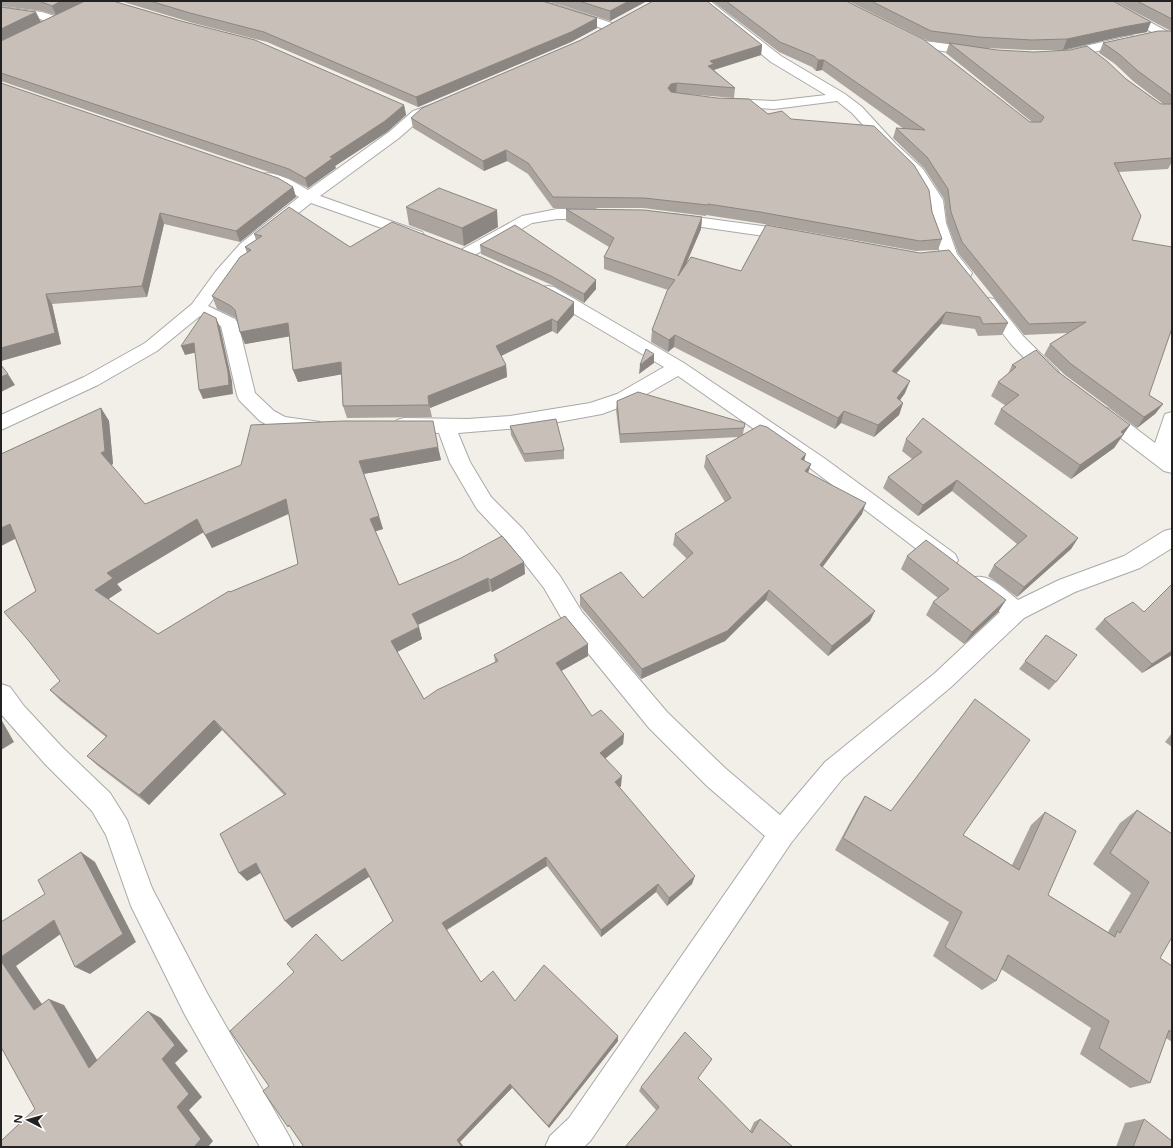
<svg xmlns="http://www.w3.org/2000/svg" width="1173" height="1148" viewBox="0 0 1173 1148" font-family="'Varela Round',sans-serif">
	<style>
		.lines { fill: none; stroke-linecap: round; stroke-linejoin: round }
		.minor-casing { stroke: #a9a9a9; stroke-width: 2 }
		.minor { fill: #fff; fill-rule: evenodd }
		.wall { fill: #aba49e; fill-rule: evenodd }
		.shaded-wall { fill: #8b8681 }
		.building { fill: #c7bfb8; stroke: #8b8681; fill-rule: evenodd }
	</style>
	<rect width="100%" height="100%" fill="#f2efe9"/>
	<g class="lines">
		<defs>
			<g id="minor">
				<polygon points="517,1 538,1 557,5 615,24 617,27 615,30 607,30 553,12 519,3"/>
				<polygon points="696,1 710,1 781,56 845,94 862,107 895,143 923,169 943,200 946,223 957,254 972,273 970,277 964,278 958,277 941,255 930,223 927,200 912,175 885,149 852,113 837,101 774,109 721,106 719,103 721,100 726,99 774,101 826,95 771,62"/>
				<polygon points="1096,1 1111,1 1172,34 1172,43 1098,3"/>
				<polygon points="1,7 42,12 61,18 63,21 61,24 57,25 40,19 1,15"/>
				<polygon points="1130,36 1134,37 1136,40 1134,43 1062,59 1058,58 1056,55 1058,52"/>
				<polygon points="925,41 978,48 982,49 984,52 982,55 978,56 921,48 919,45 921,42"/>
				<path d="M437,103l5,1 2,3 -2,3 -19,7 -24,21 -79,58 102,36 2,3 -2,3 -6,2 -6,-2 -99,-35 -59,47 -24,29 -20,27 27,13 3,4 17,70 19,18 11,6 35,5 3,5 -3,5 -7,2h-15l-25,-6 -13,-7 -21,-21 -2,-5 -16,-69 -21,-10 -43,35 -59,34 -97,45v-15l83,-38 61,-34 47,-39 24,-33 24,-27 59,-47 -17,-10 -20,-7 -2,-3 2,-3c15,-4 34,9 46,16l81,-58 24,-21z"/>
				<polygon points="557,209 595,209 600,211 603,214 600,217 595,219 557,219 532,223 471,257 465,259 459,257 457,254 459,251 522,216"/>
				<polygon points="673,214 791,230 797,232 799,235 797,238 791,240 667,222 665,219 667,216"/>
				<path d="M548,286l6,1 130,76 140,95 131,96 3,6 -3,6 -8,3 -8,-3 -129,-98 -132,-92 -47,27 -29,11 -71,13 -73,6 12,29 21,35 32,32 37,47 22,36 85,100 58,56 55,47 45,-53 110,-89 65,-61 -28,-22 -3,-6 3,-6c17,-6 33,12 46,22l41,-20 65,-24 40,-25 8,-2v19l-32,20 -65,24 -51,26 -73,69 -108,91 -52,65 -200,297 -7,7h-39l5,-11 19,-18 196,-282 -58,-50 -58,-58 -83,-102 -22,-38 -37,-47 -30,-32 -27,-46 -11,-30 -35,-1 -7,-2 -3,-5 3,-5 7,-2 64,1 42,-3 80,-13 27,-9 47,-27 -122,-72 -2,-4 2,-4z"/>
				<polygon points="988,298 994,299 1023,336 1058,371 1060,375 1058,379 1051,381 1044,379 1011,344 979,303 982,299"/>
				<polygon points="1103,407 1110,409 1155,443 1165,414 1172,412 1172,473 1164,471 1096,419 1093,414 1096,409"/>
				<polygon points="1,684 10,687 24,706 63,748 110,793 127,820 152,888 207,993 289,1136 294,1147 260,1147 185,1015 131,906 106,835 92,811 45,764 1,714"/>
			</g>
		</defs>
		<use href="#minor" class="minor-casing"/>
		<use href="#minor" class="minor"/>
	</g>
	<g class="wall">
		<polygon points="1,1 85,1 404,105 406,115 387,132 335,166 336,168 308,188 292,180 1,81 1,7 41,22 55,15 42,11 1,6"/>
		<polygon points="120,1 542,1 597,18 597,28 571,42 418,107 267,42 193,23"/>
		<polygon points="545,1 647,1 610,21 561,5"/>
		<polygon points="712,1 846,1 1030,122 1032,122 946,53 949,44 928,41 848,1 1113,1 1147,32 1119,37 1063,50 1028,50 986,48 1126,79 1161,104 1163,104 1133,81 1115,64 1099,53 1103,43 1171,31 1114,1 1172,1 1172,162 1168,169 1119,172 1132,240 1149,395 1163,404 1155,414 1137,428 1065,375 1044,355 1050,344 1068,333 1024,335 958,253 947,223 944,199 924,168 893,138 896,128 904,129 822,70 816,71 812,67 779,52"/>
		<polygon points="581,40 762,45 761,55 714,70 735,88 734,98 686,94 791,119 932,212 942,239 938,250 916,251 758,223 706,215 706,216 643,208 553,208 528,174 507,161 484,171 413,128 411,118"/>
		<polygon points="1,83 293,187 296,197 240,242 164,224 147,297 52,304 61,344 1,361"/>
		<polygon points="406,207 498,227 464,246 409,225"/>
		<polygon points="566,209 702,217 701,229 686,263 741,271 766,225 1008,323 1002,335 978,336 975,329 941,324 896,374 905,393 900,400 903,403 899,415 874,437 841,423 835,429 674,347 668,352 651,342 652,330 668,290 604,269 604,257 609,247 566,221"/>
		<polygon points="254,234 350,247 574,315 557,334 552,331 501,356 506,365 507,377 430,408 432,417 347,418 343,406 341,374 298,382 293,370 289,336 245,344 240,332 236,318 217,309 212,296 247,253 245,247 256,240"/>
		<polygon points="480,245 596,280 596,289 584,303 552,285 481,254"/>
		<polygon points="1012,365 1057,371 1130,425 1114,448 1071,479 994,424 1001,409 1006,406 991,396 998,382 1008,374"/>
		<polygon points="617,401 744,428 743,435 811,464 808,473 862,514 822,567 870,621 828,656 766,600 725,641 641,679 580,606 580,595 643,598 687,559 673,545 675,534 725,502 704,467 706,456 739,437 620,443 616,410"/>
		<path d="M101,408l8,13 4,43 -2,1 34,39 293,-57 3,13 -77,14 19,55 -8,2 24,54 125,-23 1,12 -33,18 -2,-1 -72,34 4,14 -25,13 27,47 71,-37 -1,-7 94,-11v12l-27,15 31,45 32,18 -1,10 -18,14 16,28 -2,2 73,96 -25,22 -11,-14 -55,45 -54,-71 -100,64 34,52 34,19 103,35v5l-69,87 -37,-40 -52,54 4,5h-160l-35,-61 73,-125 51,-40 -24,-44 -77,51 -31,-56 -14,9 37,-86 -62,-65 -73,75 -51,-39 -11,-10 19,-19 -45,-36 -11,-11 10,-9 -24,-90 -21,-52 -14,7v-92zM289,514l9,50 -68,28 -72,42 -50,-35 14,-9 -5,-6 86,-52 9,16z"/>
		<polygon points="510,426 564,450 564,459 525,462 511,435"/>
		<polygon points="906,439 1078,538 1071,549 1017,597 988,576 994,565 1017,544 952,491 918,516 883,488 888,477 912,459 902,451"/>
		<polygon points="907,556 1006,600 998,612 964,644 926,615 933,602 938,598 901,569"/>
		<polygon points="1144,612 1172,655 1142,673 1095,629 1104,619"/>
		<polygon points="1046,635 1056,682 1049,690 1019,669"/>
		<polygon points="1172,733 1172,747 1165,742"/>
		<polygon points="865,796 891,811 963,835 1012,865 1031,825 1045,812 1048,895 1108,932 1131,893 1093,864 1120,823 1137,810 1172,834 1160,958 1172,966 1172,1042 1166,1038 1150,1083 1130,1088 1080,1054 1091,1028 1001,969 996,981 982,990 933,956 949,922 835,850 857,809"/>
		<polygon points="698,1078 750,1131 754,1122 760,1119 793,1147 656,1110 639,1091 641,1087"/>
		<polygon points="1144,1119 1172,1147 1116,1147 1125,1123"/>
	</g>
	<g class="shaded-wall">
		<polygon points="61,1 85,1 56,15 52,6"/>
		<polygon points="629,1 647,1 610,21 610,11"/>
		<polygon points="36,12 41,22 1,41 1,29"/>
		<polygon points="597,18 597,28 571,42 418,107 416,97"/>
		<polygon points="1151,22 1147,32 1119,37 1063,50 1067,39 1123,27"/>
		<polygon points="762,45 761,55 713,70 708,66 710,61"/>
		<polygon points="818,60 824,60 822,70 816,71"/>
		<polygon points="677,83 676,94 668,98 668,88 671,84"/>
		<polygon points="404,105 406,115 387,132 335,166 336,168 308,188 305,178 330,157"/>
		<polygon points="506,150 507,161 484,171 483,161"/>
		<polygon points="293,187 296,197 240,242 236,231"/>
		<polygon points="497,210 498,227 464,246 462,228"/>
		<polygon points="160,213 164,224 147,297 142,286"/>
		<polygon points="702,217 701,229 676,288 678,276"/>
		<polygon points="596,280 596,289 584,303 584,294"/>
		<polygon points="46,294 52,304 61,344 1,361 1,348"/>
		<polygon points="574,302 574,315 557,334 557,322"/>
		<polygon points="946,312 941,324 887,383 892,371"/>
		<polygon points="216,318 220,327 232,381 233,394 203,399 199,390"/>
		<polygon points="552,319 552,331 497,358 496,346"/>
		<polygon points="288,323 292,336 245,344 240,332"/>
		<polygon points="675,335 674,347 668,352 669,340"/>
		<polygon points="194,343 198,352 185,355 181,346"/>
		<polygon points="654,354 654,363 639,374 640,365"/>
		<polygon points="341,362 344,374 298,382 293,370"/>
		<polygon points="506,365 507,377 430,408 428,396"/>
		<polygon points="8,374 15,385 1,392 1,377"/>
		<polygon points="910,381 905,393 893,410 897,398"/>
		<polygon points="903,403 899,415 874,437 878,425"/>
		<polygon points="1163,404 1155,414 1137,428 1144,417"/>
		<polygon points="101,408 109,421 113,464 109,466 101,453"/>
		<polygon points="844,411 841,423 835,429 838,418"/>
		<polygon points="1130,425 1114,448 1071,479 1080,465 1121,432"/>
		<polygon points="438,447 441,460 363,474 359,461"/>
		<polygon points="806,454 803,465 801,459"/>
		<polygon points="811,464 807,475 805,471"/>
		<polygon points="957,480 952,491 918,516 923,505"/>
		<polygon points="286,499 292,512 212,548 205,535"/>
		<polygon points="866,503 862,514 816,576 820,565"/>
		<polygon points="379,516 383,529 374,532 370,519"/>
		<polygon points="197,519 204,532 117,584 122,590 104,602 95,590 107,573"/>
		<polygon points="10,524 20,536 1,546 1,528"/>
		<polygon points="1078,538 1071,549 1017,597 1024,587"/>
		<polygon points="524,562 525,574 492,592 490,580"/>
		<polygon points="488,578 490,591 415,626 412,614"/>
		<polygon points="769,590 766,600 725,641 641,679 642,669"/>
		<polygon points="1006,600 998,612 964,644 972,632"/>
		<polygon points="875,611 870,621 828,656 832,646"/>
		<polygon points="419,627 422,639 395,653 391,641"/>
		<polygon points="588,644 588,656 556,674 556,663"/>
		<polygon points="1172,651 1172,655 1142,673 1152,664"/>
		<polygon points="1,719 14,742 1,750"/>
		<polygon points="214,720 222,730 149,805 139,795"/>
		<polygon points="624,734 623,744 600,763 600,753"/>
		<polygon points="622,776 621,786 614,792 615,782"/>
		<polygon points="81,852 95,862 136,942 90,974 75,967"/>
		<polygon points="546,857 547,866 446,930 442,923"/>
		<polygon points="256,863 264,871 247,881 239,873"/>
		<polygon points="365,868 370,876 292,928 285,921"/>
		<polygon points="695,876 692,884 667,906 669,898"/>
		<polygon points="658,884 656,892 601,937 601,930"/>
		<polygon points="54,920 69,928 16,966 50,1016 34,1010 1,961 1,957"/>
		<polygon points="49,999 64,1005 105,1073 89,1068"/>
		<polygon points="148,1011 161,1018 188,1051 175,1063 202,1097 189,1110 213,1141 208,1147 194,1147 177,1107"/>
		<polygon points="618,1036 618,1041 549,1128 548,1126"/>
		<polygon points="510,1084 512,1088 460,1142 464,1147 462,1147 457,1140"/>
	</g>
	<g class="building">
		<polygon points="39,1 61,1 52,6"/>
		<polygon points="85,1 113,1 181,21 255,40 404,105 385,121 330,157 333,158 305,178 289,169 1,73 1,41"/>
		<polygon points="150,1 542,1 552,4 597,18 571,32 416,97 264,32 190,13"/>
		<polygon points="579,1 629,1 610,11"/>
		<polygon points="653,1 707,1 762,45 710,61 714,64 708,66 735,88 677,83 671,84 668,88 671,92 717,98 749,99 768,114 782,111 791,119 874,126 914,165 929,190 932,212 942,239 920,241 760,212 708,204 707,205 644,198 553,197 528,163 506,150 483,161 411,118 422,108 581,40"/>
		<polygon points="726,1 846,1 923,39 1030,122 1041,122 1044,117 949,43 997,50 1034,52 1070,50 1087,46 1108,62 1126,79 1161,104 1172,104 1172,158 1114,163 1141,216 1132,240 1172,247 1172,328 1149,395 1163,404 1144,417 1071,364 1050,344 1086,322 1029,324 962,242 951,212 948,189 927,157 896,128 925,130 824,60 818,60 814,56 780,42"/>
		<polygon points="871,1 1113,1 1151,22 1123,27 1067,39 1032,40 979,37 931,31"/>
		<polygon points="1137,1 1172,1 1172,19"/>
		<polygon points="1,7 36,12 1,29"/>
		<polygon points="1158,31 1172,31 1172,96 1138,71 1119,54 1103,43"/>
		<polygon points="1,83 278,178 293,187 236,231 160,213 142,286 46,294 55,333 1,348"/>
		<polygon points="439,188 497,210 462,228 406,207"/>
		<polygon points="289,207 350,247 392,222 481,257 538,283 574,302 557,322 552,319 496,346 506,365 428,396 429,405 343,406 341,362 293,370 288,323 240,332 235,310 231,306 212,296 240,257 251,250 245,247 262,236 254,234"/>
		<polygon points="566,209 644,210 702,217 678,276 691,257 741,271 766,225 920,253 949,250 1008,323 983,324 980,317 946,312 892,371 910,381 897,398 903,403 878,425 844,411 838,418 675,335 669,340 652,330 667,291 675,280 604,257 614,238"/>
		<polygon points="515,225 596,280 584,294 551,276 480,245"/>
		<polygon points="204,312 216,318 228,372 229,385 199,390 194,343 181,346"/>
		<polygon points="646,349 654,354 640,365"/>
		<polygon points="1036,350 1057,371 1130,425 1121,432 1124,434 1080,465 1001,409 1019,395 998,382 1016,367 1012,365"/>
		<polygon points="1,365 8,374 1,377"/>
		<polygon points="638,392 745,423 744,428 620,434 617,401"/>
		<path d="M101,408l4,43 -4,2 44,51 96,-39 10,-40 92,-4h90l5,26 -79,14 20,55 -9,3 29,66 60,-26 43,-23 22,26 -34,18 -2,-2 -76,36 7,13 -28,14 33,58 13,-9 61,-29 -4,-6 71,-39 23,28 -32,19 36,53 9,-6 23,24 -24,19 22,23 -7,6 80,94 -26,22 -11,-14 -57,46 -55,-73 -104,66 39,59 12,-11 22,30 29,-36 74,71 -70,90 -38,-42 -53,56 5,7h-158l-15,-22 -1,2 -25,-36 6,-5 -39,-55 64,-59 -7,-8 29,-30 26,27 51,-40 -28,-53 -80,53 -29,-58 -17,10 -19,-39 66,-40 -72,-74 -75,75 -52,-39 20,-20 -57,-46 10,-9 -32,-41 -24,-28 32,-21 -26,-67 -9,4v-74zM286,499l12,65 -68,28 -1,-1 -71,43 -63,-44 18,-12 -6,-5 90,-54 8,16z"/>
		<polygon points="923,418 1078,538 1024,587 994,565 1027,536 957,480 923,505 888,477 922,452 906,439"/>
		<polygon points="556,419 564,450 524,454 510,426"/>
		<polygon points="760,425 767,427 806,454 801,459 811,464 805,471 866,503 820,565 875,611 832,646 769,590 727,631 642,669 580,595 621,572 643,598 693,553 675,534 731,498 706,456"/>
		<polygon points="926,540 1006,600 972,632 933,602 949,589 907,556"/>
		<polygon points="1172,584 1172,651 1152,664 1104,619 1133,602 1144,612"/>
		<polygon points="1046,635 1077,655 1056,682 1025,661"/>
		<polygon points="975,699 1030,740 963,835 1019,870 1045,812 1076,831 1048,895 1115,937 1117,931 1120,933 1149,882 1110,853 1137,810 1172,834 1172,937 1160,958 1172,966 1172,1029 1171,1032 1169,1030 1150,1083 1099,1048 1109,1021 1008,955 996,981 945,947 962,912 843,838 865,796 891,811"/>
		<polygon points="81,852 123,934 75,967 54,920 1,957 1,922 45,894 38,880"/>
		<polygon points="1,961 34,1010 49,999 89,1068 148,1011 175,1045 162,1059 189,1094 177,1107 201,1139 194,1147 1,1147 1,1141 35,1109 1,1047"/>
		<polygon points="685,1032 712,1059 698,1078 752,1133 760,1119 793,1147 625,1147 659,1107 641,1087"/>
		<polygon points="1144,1119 1172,1141 1172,1147 1133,1147"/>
	</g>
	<rect width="1173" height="1148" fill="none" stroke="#222222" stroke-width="4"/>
	<g transform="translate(28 1120) rotate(276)" stroke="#ffffff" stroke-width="3" paint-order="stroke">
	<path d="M0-3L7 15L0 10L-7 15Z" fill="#222222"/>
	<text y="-6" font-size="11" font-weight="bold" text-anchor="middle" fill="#222222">N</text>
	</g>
</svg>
